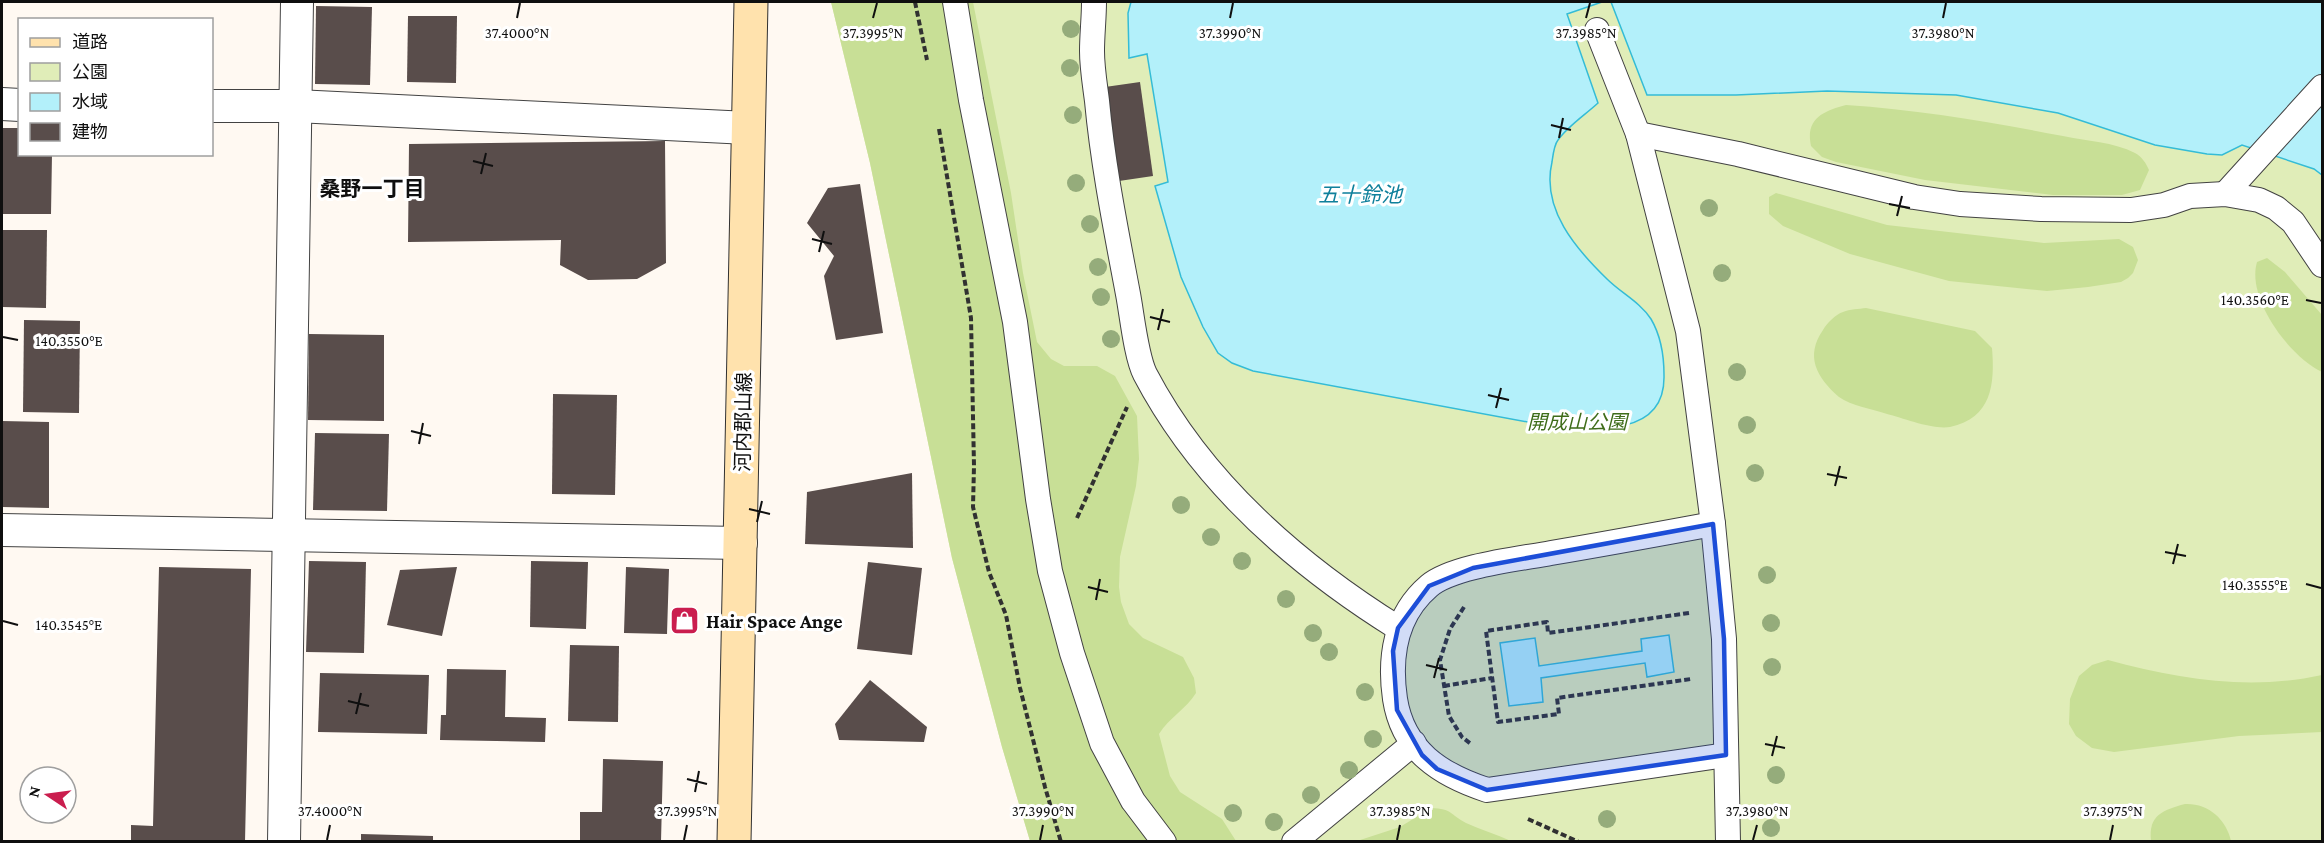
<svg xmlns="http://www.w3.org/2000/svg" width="2324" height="843" viewBox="0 0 2324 843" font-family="'Crimson Pro','Noto Sans JP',serif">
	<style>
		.green { fill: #e0edb8 }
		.forest { fill: #c8df96 }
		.water { fill: #b3f0fa; stroke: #34bcd6; stroke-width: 1.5 }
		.building { fill: #594d4b }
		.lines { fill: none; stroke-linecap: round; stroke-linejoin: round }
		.pedestrian-casing { stroke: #424242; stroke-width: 26 }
		.minor-casing { stroke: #424242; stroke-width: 34 }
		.secondary-casing { stroke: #313131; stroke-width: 35 }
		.path { stroke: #313131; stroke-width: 4; stroke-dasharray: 6 3; stroke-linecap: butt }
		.pedestrian { stroke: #fff; stroke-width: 24 }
		.minor { stroke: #fff; stroke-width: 32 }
		.secondary { stroke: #ffe2ad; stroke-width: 33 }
		.tree { fill: #95ac7b }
		.marked { fill: #1d4ed8; fill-opacity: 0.2; stroke: #1d4ed8; stroke-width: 4.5; stroke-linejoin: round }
		.ticks { fill: none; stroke: #0f0f0f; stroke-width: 2 }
		.labels { text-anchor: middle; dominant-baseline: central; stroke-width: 6; stroke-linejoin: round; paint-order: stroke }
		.street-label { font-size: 20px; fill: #0f0f0f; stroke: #fff }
		.park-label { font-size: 20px; font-style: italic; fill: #3f6d1a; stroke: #fff }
		.poi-label { font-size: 20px; font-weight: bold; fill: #0f0f0f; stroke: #fff; text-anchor: start }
		.neighbourhood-label { font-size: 21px; font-weight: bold; fill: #0f0f0f; stroke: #fff }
		.water-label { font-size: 21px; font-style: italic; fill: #0f809c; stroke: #fff }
		.ticks-label { font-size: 15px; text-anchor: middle; fill: #0f0f0f; stroke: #fff; stroke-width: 6; stroke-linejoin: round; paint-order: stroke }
	</style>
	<rect width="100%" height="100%" fill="#fff9f2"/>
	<polygon class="green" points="831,2 2322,2 2322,841 1030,841 1002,747 952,558 870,163"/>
	<g class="forest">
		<path d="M831,2h142l38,191 12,80 14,69 14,17 13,7h33l18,10 22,40 2,43 -3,27 -16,71 -1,30 2,15 8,22 14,14 40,19 11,21 2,15c-10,16 -27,25 -37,41l11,42 10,16 42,27 14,22h-206l-28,-94 -50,-189 -82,-395z"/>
		<path d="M1846,105c75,5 144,17 217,31 23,5 51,6 72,17 7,4 11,10 14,17l-9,20 -18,5h-69l-128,-15 -89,-18 -14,-5 -11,-11c-6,-28 13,-35 35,-41z"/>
		<polygon points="1776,193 1887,225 2044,243 2119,239 2133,247 2138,260 2133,273 2128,278 2121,282 2088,287 2047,291 1949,281 1850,254 1783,226 1769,214 1769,197"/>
		<path d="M2267,258l18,14 37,43v57c-32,-15 -76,-73 -65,-110z"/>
		<path d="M1866,308l109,23 17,17c3,36 0,70 -42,79 -17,3 -47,-9 -63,-13 -14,-5 -36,-8 -48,-17 -23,-20 -34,-41 -16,-67 4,-7 13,-16 20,-18 7,-3 16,-3 23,-4z"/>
		<path d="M2108,660c71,19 141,31 214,15v57l-83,4 -125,16 -22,-4 -16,-12 -7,-12 1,-25 9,-23 13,-11z"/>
		<path d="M2185,804c23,-1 41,15 46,37h-80c-3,-26 12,-31 34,-37z"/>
		<path d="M1431,808c22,1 18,6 35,15 15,7 30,11 45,18h-154l43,-14z"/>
	</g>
	<g class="water">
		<path d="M1131,2h471l-35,12 31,89c-13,12 -30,23 -40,37 -4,5 -5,15 -6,22 -11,47 24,87 55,117 14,14 33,23 44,40 10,17 13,37 13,56 2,70 -86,52 -131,48l-280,-52 -21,-8 -14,-10 -15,-26 -22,-50 -26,-91 13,-4 -21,-128 -18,4 -1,-45z"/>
		<polygon points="1611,2 2322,2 2322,175 2314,169 2242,145 2222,155 2207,154 2155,145 2058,113 1956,95 1827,91 1736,95 1647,95"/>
		<polygon points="1669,635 1674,672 1647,677 1645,663 1541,678 1543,702 1509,706 1500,643 1535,638 1539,666 1642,651 1641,639"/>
	</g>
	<g class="building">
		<polygon points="316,6 372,7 370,85 315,84"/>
		<polygon points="408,16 457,16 456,83 407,82"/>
		<polygon points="1140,82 1153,176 1119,181 1105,87"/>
		<polygon points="2,128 20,128 20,154 52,154 51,214 2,214"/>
		<polygon points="665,141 666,263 637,279 588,280 560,265 561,240 408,242 409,144"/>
		<polygon points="860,184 883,333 836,340 824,276 834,256 807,223 828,188"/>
		<polygon points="2,230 47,230 46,308 2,307"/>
		<polygon points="24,320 80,321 79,413 23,412"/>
		<polygon points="309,334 384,335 384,421 308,420"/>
		<polygon points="553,394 617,395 615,495 552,494"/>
		<polygon points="2,421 49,422 49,508 2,507"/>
		<polygon points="315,433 389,434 387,511 313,510"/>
		<polygon points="912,473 913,548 805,544 807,492"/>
		<polygon points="309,561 366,562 364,653 306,652"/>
		<polygon points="531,561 588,562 586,629 530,627"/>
		<polygon points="868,562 922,568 912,655 857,649"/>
		<polygon points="159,567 251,569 245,842 131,842 131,825 153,826"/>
		<polygon points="457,567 442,636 387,625 400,570"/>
		<polygon points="626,567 669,569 667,634 624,633"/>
		<polygon points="570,645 619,646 618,722 568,721"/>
		<polygon points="447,669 506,670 505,717 546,718 545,742 440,740 441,715 446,715"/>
		<polygon points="320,673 429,675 427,734 318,732"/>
		<polygon points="870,680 927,727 924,742 839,740 835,724"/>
		<polygon points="603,759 663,761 661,842 580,842 580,812 602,812"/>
		<polygon points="361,834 433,836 433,842 361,842"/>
	</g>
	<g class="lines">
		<defs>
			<g id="pedestrian">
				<polyline points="955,2 971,100 1015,322 1038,499 1050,571 1072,653 1102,743 1133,801 1164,842"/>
				<path d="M1094,2c0,16 -2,33 -2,49 0,17 3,34 5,50 6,65 19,129 31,193 4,21 8,62 17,80 56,107 152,191 253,254"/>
				<polyline points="1597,30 1638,134 1688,331 1713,524 1724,639 1728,842"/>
				<polyline points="1638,134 1738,154 1914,197 1960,204 2041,209 2131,210 2164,205 2190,196 2225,194 2259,200 2276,208 2293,222 2322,265"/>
				<polyline points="2225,194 2322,87"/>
				<path d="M1713,524c-54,10 -108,20 -162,29 -32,6 -98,13 -122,33 -34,29 -40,72 -34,113 8,52 46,76 92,91l239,-35"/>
				<polyline points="1294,842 1414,743"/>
			</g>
			<g id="minor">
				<polyline points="2,104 20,105"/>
				<polyline points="212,106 296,106 748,128"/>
				<polyline points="2,530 741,543"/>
				<polyline points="284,842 297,2"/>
			</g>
			<polyline id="secondary" points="734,842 751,2"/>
		</defs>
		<use href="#pedestrian" class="pedestrian-casing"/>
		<use href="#minor" class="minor-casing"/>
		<use href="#secondary" class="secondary-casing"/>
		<g class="path">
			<polyline points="915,2 927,60"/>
			<polyline points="939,129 971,318 974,466 973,507 989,572 1006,615 1020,688 1045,787 1061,842"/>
			<polyline points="1077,518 1127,407"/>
			<polyline points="1464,607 1450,629 1440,660 1449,716 1462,737 1471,744"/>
			<polyline points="1689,613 1548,633 1547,622 1486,631 1498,722 1559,714 1557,698 1691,679"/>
			<polyline points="1444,686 1492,678"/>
			<polyline points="1528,819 1579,842"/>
		</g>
		<use href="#pedestrian" class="pedestrian"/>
		<use href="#minor" class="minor"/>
		<use href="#secondary" class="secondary"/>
	</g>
	<g class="tree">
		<circle cx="1071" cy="29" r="9"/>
		<circle cx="1070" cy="68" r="9"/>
		<circle cx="1073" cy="115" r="9"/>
		<circle cx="1076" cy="183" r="9"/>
		<circle cx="1709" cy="208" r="9"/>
		<circle cx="1090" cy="224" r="9"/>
		<circle cx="1098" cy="267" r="9"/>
		<circle cx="1722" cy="273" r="9"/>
		<circle cx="1101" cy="297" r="9"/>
		<circle cx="1111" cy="339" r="9"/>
		<circle cx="1737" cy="372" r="9"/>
		<circle cx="1747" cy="425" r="9"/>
		<circle cx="1755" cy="473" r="9"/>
		<circle cx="1181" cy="505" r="9"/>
		<circle cx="1211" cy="537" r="9"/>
		<circle cx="1242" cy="561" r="9"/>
		<circle cx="1767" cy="575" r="9"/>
		<circle cx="1286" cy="599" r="9"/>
		<circle cx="1771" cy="623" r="9"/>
		<circle cx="1313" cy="633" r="9"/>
		<circle cx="1329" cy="652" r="9"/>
		<circle cx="1772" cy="667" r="9"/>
		<circle cx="1365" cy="692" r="9"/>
		<circle cx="1373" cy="739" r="9"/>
		<circle cx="1349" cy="770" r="9"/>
		<circle cx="1776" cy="775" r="9"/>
		<circle cx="1311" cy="795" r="9"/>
		<circle cx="1233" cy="813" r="9"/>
		<circle cx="1607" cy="819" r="9"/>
		<circle cx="1274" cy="822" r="9"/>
		<circle cx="1771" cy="828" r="9"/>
	</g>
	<path class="marked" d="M1713,524l11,115 2,116 -239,35 -50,-21 -15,-14 -25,-45 -4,-59 5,-23 31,-42 44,-18z"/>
	<path class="ticks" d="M517,18l3,-15M873,18l4,-15M1230,18l3,-15M1586,18l4,-15M1943,18l3,-15M1551,125l20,5M1559,138l4,-20M473,161l20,5M481,174l5,-21M1889,204l21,4M1897,216l5,-20M812,239l20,5M819,252l5,-21M2306,300l15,3M1150,317l20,5M1158,330l5,-21M3,337l15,3M1488,395l21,5M1496,408l5,-20M411,431l20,5M419,444l4,-21M1827,474l20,4M1835,486l5,-20M749,509l21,5M757,522l5,-21M2165,552l21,4M2173,564l5,-20M2306,584l15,4M1088,587l20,5M1096,600l4,-21M3,621l15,4M1426,665l21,5M1434,678l5,-20M348,701l21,5M356,714l5,-21M1765,744l20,4M1772,756l5,-20M687,779l20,5M695,792l4,-21M327,840l3,-15M684,840l3,-15M1040,840l3,-15M1397,840l3,-15M1753,840l4,-15M2110,840l3,-15"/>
	<defs>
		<symbol id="shop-square" viewBox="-11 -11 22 22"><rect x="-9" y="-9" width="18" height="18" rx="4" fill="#ca1d4e" stroke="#fff"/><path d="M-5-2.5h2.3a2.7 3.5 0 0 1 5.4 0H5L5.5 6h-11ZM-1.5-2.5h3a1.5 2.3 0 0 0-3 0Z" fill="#fff"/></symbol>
	</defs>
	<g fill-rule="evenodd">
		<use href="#shop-square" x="668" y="604" width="33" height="33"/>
	</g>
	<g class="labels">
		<g class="street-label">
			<text transform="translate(743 422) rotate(-89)">河内郡山線</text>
		</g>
		<g class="park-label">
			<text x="1577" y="422">開成山公園</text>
		</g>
		<g class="poi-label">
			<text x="706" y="621">Hair Space Ange</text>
		</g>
		<g class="neighbourhood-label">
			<text x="372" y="189">桑野一丁目</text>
		</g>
		<g class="water-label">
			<text x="1360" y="195">五十鈴池</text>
		</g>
	</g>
	<g class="ticks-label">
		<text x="517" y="38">37.4000°N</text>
		<text x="873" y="38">37.3995°N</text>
		<text x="1230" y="38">37.3990°N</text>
		<text x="1586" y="38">37.3985°N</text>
		<text x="1943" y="38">37.3980°N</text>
		<text x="2255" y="305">140.3560°E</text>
		<text x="69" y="346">140.3550°E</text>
		<text x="2255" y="590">140.3555°E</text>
		<text x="69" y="630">140.3545°E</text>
		<text x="330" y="816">37.4000°N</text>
		<text x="687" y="816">37.3995°N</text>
		<text x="1043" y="816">37.3990°N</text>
		<text x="1400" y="816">37.3985°N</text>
		<text x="1757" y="816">37.3980°N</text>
		<text x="2113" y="816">37.3975°N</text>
	</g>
	<rect width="2324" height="843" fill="none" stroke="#0f0f0f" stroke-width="6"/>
	<rect x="18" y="18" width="195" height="138" fill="#ffffff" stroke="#9f9f9f" stroke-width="1.5"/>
	<rect x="30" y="38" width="30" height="9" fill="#ffe2ad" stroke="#9f9f9f" stroke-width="1.5"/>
	<text x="72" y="48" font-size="18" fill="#0f0f0f">道路</text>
	<rect x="30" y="63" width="30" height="18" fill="#e0edb8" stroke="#9f9f9f" stroke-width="1.5"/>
	<text x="72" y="78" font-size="18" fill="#0f0f0f">公園</text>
	<rect x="30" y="93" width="30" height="18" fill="#b3f0fa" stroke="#9f9f9f" stroke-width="1.5"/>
	<text x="72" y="108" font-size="18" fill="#0f0f0f">水域</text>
	<rect x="30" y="123" width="30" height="18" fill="#594d4b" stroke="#9f9f9f" stroke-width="1.5"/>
	<text x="72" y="138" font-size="18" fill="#0f0f0f">建物</text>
	<g transform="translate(48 795) rotate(283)"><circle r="28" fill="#ffffff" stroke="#9f9f9f" stroke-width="1.5"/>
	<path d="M0-4.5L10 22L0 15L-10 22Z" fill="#ca1d4e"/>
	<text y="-9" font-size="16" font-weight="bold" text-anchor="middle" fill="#0f0f0f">N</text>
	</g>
</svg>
